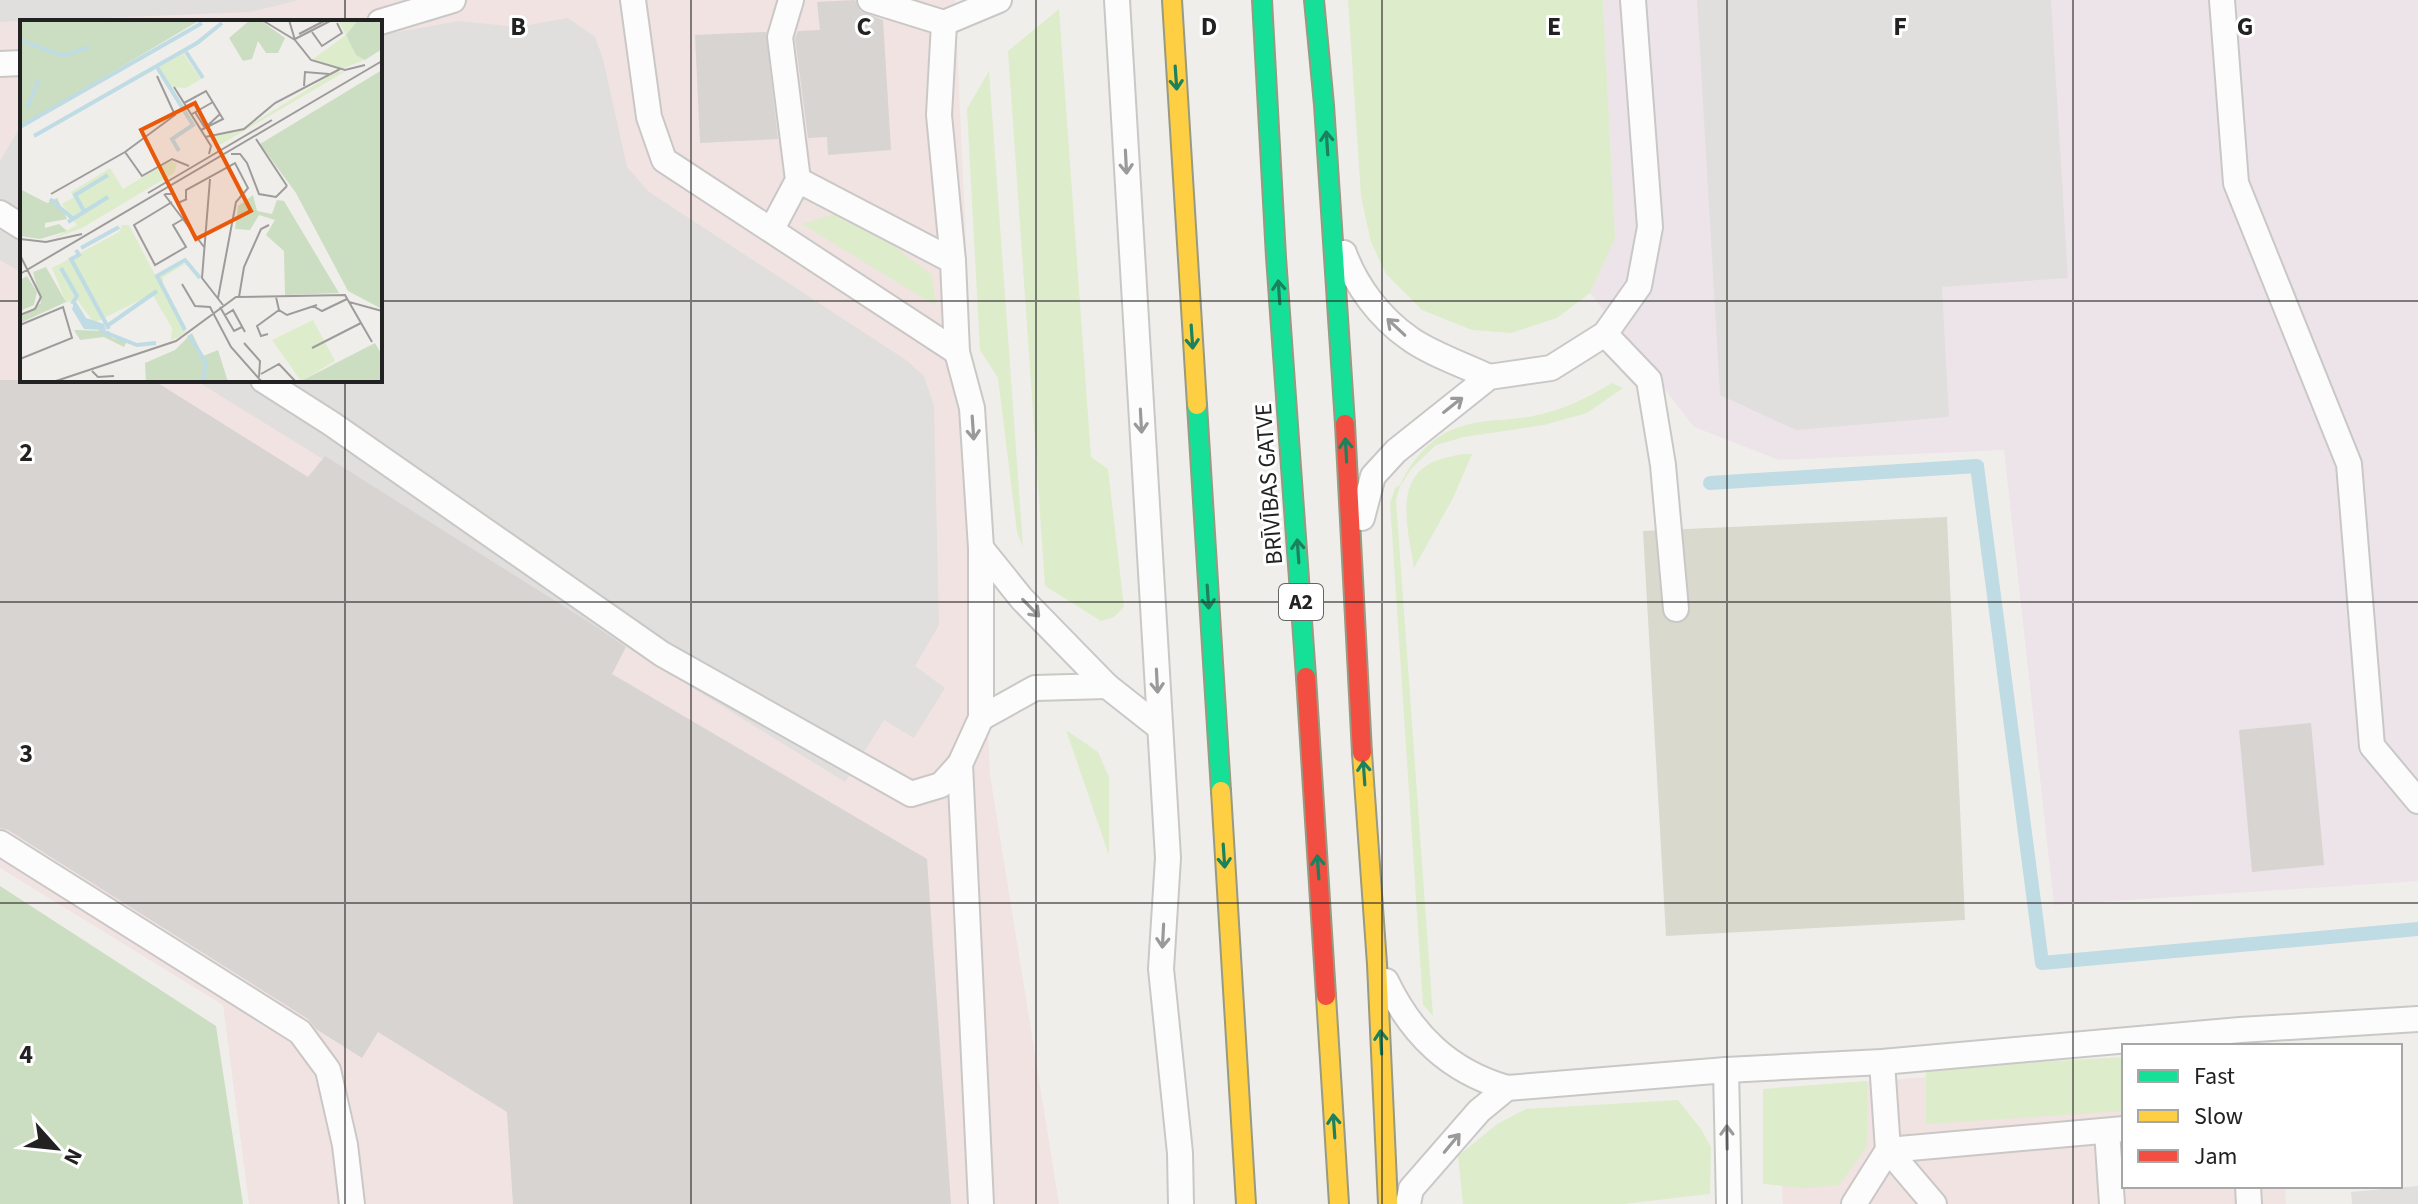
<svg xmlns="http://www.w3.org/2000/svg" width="2418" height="1204" viewBox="0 0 2418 1204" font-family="'Source Sans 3',sans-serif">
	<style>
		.commercial { fill: #f1e3e1; fill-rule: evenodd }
		.industrial { fill: #ede4e9 }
		.construction { fill: #d9d9cd }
		.grass { fill: #ddeccb }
		.forest { fill: #cbdec1 }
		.parking { fill: #e0dfde }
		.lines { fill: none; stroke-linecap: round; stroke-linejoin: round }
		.stream { stroke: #bfdbe3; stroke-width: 14 }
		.building { fill: #d7d4d2 }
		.lane-casing { stroke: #c9c8c7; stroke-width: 28 }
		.fast-casing { stroke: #999a82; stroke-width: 22 }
		.slow-casing { stroke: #999a82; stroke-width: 22 }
		.jam-casing { stroke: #999a82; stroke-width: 22 }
		.lane { stroke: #fdfcfc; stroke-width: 24 }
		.fast { stroke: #16e098; stroke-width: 18 }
		.slow { stroke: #ffcf43; stroke-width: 18 }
		.jam { stroke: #f24e42; stroke-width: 18 }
		.oneway { stroke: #1c815d }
		.oneway2 { stroke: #9a9a9a }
		.grid { fill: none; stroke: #222; stroke-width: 2; stroke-opacity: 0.55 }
		.labels { text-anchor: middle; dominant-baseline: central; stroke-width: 6; stroke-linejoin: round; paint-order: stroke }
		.shield { fill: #fff; stroke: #646464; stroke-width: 2 }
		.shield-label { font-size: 22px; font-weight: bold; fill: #222 }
		.street-label { font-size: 24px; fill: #222; stroke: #fff }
		.inset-river { fill: none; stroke: #bfdbe3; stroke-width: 4 }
		.inset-road { fill: none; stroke: #9e9c9b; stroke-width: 2 }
		.view { fill: #e8590c; fill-opacity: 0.15; stroke: #e8590c; stroke-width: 4 }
		.inset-edge { fill: none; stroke: #222; stroke-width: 4 }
		.grid-label { font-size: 26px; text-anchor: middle; font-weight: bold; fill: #222; stroke: #fff; stroke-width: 6; stroke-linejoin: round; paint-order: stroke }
	</style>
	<rect width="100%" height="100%" fill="#f0eeeb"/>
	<g class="commercial">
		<path d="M0,0h955l35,775 69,429h-810l-26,-199 -223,-137zM22,22h358v358h-358z"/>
		<polygon points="2124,1063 2124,1186 2285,1186 2286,1204 1783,1204 1775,1088"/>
	</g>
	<polygon class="industrial" points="1603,0 2418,0 2418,881 2054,905 2004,450 1779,460 1694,427 1590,293 1615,238"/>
	<polygon class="construction" points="1947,517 1965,920 1666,936 1643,531"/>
	<g class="grass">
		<polygon points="1348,0 1603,0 1615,238 1590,293 1557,318 1511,333 1472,330 1422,310 1386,274 1371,242 1361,197"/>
		<polygon points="1059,9 1091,457 1108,469 1124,607 1114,617 1101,621 1045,586 1008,51"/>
		<polygon points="989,71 1023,547 1017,532 998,378 980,350 967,109"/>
		<polygon points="838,213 889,243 932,275 936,306 802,224"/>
		<path d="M1612,383l11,5 -36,25 -43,12 -80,12 -28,8 -24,23 -12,18 -4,14 37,516 -10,-11 -33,-502 5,-15 5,-3c13,-28 34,-52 66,-60 21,-6 45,-4 67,-9 30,-6 54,-18 79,-33z"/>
		<path d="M1462,454h10l-19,44 -39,70c-5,-34 -21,-86 17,-105 10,-5 22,-7 31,-9z"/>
		<polygon points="1066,730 1098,752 1109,777 1109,855"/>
		<polygon points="2124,1057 2124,1111 1926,1124 1926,1069"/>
		<polygon points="1867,1081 1867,1147 1839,1185 1805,1188 1763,1184 1763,1089"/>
		<polygon points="1678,1100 1701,1129 1711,1147 1710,1194 1623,1204 1463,1204 1458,1156 1497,1124 1526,1109"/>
	</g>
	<polygon class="forest" points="0,886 216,1026 243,1204 0,1204"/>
	<g class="parking">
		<polygon points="0,0 299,0 251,12 0,22"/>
		<polygon points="1697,0 2051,0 2068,278 1942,287 1949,417 1796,430 1720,395"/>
		<polygon points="568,18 595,37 603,59 627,167 649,192 906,360 924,376 934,406 939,625 915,666 945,688 914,738 884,720 845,782 195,380 380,380 380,35 459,21 518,27"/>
		<polygon points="22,124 22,273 0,260 0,161"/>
		<polygon points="2418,1186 2418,1204 2352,1204 2351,1192"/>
	</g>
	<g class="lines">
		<polyline class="stream" points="1710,483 1977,466 2042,963 2418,929"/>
	</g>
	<g class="building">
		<polygon points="855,0 860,11 883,20 891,150 828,155 827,137 808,138 795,38 798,31 820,30 817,2"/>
		<polygon points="766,32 778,139 700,143 695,35"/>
		<polygon points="0,380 153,380 308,477 325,456 592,624 626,647 612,674 927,859 951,1204 513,1204 507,1112 378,1032 362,1058 316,1029 308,1019 8,830 0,828"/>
		<polygon points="2311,723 2324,865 2252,872 2239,730"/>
	</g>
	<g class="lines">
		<defs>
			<g id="lane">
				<polyline points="633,0 649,117 664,160 957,352"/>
				<polyline points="870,0 944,23 999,0"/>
				<polyline points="1117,0 1168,858 1161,969 1180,1153 1181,1204"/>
				<polyline points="2222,0 2236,183 2349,464 2372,746 2418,801"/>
				<polyline points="380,22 453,0"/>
				<polyline points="944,23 939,115 953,261"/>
				<polyline points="0,64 22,63"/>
				<polyline points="0,213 22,227"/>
				<polyline points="772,229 798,180 780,37 791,0"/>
				<path d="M1344,253c12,33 36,65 65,85 18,14 57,28 80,39"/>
				<polyline points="1605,334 1649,380 1663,465 1676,609"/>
				<polyline points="263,380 332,424 662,654 911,794 941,785 960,764 981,718 981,548 972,408 957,352 953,261 798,180"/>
				<polyline points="1362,518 1373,476 1396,451 1489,377 1551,368 1605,334 1639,286 1650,227 1633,0"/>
				<polyline points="981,548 1022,599 1107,686 1159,727"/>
				<polyline points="981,718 1035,688 1107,686"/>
				<polyline points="960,764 981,1204"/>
				<polyline points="0,843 300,1032 328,1070 345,1145 352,1204"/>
				<path d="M1386,981c26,54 63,90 121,107l219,-18 156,-8 358,-32 178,-11"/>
				<polyline points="1726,1070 1729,1204"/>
				<polyline points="2107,1131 2112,1204"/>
				<polyline points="1888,1150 2124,1129"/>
				<polyline points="1888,1150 1934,1204"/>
				<polyline points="2248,1186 2249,1204"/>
				<polyline points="1408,1204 1411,1189 1479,1111 1507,1088"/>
				<polyline points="1854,1204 1888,1150 1882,1062"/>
			</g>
			<g id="fast">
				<polyline points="1262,0 1276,257 1306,677"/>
				<polyline points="1314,0 1324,105 1345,424"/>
				<polyline points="1197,405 1221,791"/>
			</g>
			<g id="slow">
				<polyline points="1172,0 1197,405"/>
				<polyline points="1362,753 1377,964 1388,1204"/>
				<polyline points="1221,791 1246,1204"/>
				<polyline points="1326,996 1339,1204"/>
			</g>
			<g id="jam">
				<polyline points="1345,424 1362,753"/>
				<polyline points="1306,677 1326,996"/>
			</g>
		</defs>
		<use href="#lane" class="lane-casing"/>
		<use href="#fast" class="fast-casing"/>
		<use href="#slow" class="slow-casing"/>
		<use href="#jam" class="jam-casing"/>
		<use href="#lane" class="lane"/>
		<use href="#fast" class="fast"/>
		<use href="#slow" class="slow"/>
		<use href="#jam" class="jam"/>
	</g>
	<defs><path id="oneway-shaft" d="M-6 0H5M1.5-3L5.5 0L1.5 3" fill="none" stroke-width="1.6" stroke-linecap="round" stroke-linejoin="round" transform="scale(2)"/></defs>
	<g class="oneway">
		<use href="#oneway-shaft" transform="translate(1176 78) rotate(86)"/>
		<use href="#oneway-shaft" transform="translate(1327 143) rotate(-94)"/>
		<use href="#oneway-shaft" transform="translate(1279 292) rotate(-94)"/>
		<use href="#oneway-shaft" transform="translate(1192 337) rotate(86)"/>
		<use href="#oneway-shaft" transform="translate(1346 450) rotate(-93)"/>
		<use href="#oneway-shaft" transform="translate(1298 551) rotate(-94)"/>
		<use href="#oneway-shaft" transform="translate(1208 597) rotate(86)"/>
		<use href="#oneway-shaft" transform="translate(1364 773) rotate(-94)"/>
		<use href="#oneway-shaft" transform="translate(1224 856) rotate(86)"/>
		<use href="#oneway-shaft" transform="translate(1318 867) rotate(-94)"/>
		<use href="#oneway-shaft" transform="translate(1381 1042) rotate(-93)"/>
		<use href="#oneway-shaft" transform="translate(1334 1126) rotate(-94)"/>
	</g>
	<g class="oneway2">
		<use href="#oneway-shaft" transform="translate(1126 162) rotate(87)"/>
		<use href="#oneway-shaft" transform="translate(1396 327) rotate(-137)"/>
		<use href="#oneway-shaft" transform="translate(1453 405) rotate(-38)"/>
		<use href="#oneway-shaft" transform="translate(1141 421) rotate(87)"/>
		<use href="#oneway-shaft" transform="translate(973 428) rotate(86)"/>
		<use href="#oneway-shaft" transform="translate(1031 608) rotate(46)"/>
		<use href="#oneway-shaft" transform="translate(1157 681) rotate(87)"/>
		<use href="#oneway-shaft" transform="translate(1163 936) rotate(93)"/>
		<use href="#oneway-shaft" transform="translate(1727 1137) rotate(-91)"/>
		<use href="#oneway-shaft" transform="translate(1452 1143) rotate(-50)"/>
	</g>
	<path class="grid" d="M345,0v22M691,0v1204M1036,0v1204M1382,0v1204M1727,0v1204M2073,0v1204M0,301h22M380,301h2038M345,380v824M0,602h2418M0,903h2418"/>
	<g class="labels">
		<rect class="shield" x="1279" y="584" width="44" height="36" rx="6"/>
		<g class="shield-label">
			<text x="1301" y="602">A2</text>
		</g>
		<g class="street-label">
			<text transform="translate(1269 484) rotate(-94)">BRĪVĪBAS GATVE</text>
		</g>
	</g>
	<g transform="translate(20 20)">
		<rect width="362" height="362" fill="#f0eeeb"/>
		<path d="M318,0h20l-12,15 19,25 -24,9 -28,-10 33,-24zM163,33l18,26 -15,9 -15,-1 -12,-20zM326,51l-126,74 -8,-10 26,-3 98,-60zM150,141l7,2 -3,10 -92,55 -30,11 25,-14 -15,-21 12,-7 -3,-5 39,-24 13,21zM102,205h7l26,50 34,-13 -26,15v13l23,41 -7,6 -8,3 1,-12 -20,-34 -58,29 -16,-22 -12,1 -14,-34 67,-36zM293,300l22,41 -34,20 -29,-41z" fill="#ddeccb"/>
		<path d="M0,0h180l-180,107zM230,0h10l25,18 -7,15h-12l-8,-12 -6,18 -9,2 -14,-23zM338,0h24v29l-17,11 -9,-5 -10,-20zM362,50v239l-34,-18 -52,-98 -36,-49zM0,169l27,14 10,-5 10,21 -22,4v5l14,-4 8,7 -27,8 -20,-3zM233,175l4,16 15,3 5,-14 7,1 55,92 -54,2 -1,-44 -18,-16 9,-15 -16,-5 -9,15 -15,-1 3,-23zM26,247l20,35 -46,21v-6l21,-14 -8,-31zM7,256l10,16 -3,13 -14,6v-31zM54,310l35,1 3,7 15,3 -3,6 -20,-10 -24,3zM172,313l11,23 15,-6 10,32h-82l-1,-19 30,-13zM355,323l7,12v27l-81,-1z" fill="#cbdec1"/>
		<path d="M55,280l11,18 18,6 2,6 -22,-1 -12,-20z" fill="#bfdbe3"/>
		<path class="inset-river" d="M0,20l43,16 26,-9M166,32l17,26M137,47l36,58 -21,14 7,12M7,88l12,-28M0,107l182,-104M14,116l163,-93 25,-20M30,179l22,19M64,191l-9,-16 33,-20M48,202l40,-25M61,228l38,-21M56,230l3,5 -8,4 38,70M41,248l16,28 -5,8M87,306l50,-35M79,310l38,15 19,-2M165,310l-28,-54 28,-16 15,18M169,315l17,28 -3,19"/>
		<path class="inset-road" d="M242,0l33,20M269,0l6,20 16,20 34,10 20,-5M292,12l10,14 20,-13 -5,-10M279,14l27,-14M275,19l37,-19M284,66l1,-14 24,2M154,67l37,59 -2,8M164,83l22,-12 17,28 -22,11M175,92l10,16 15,-14M172,94l21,-12M185,117l39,-8 31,-26 65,-34M236,119l31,47M105,132l17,24 30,-17 17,7M211,134h9l7,9 12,31 17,3 11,-11M190,159l-8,99 21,27M128,173l124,-73M31,174l74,-42 50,-37 -18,-39M144,174l40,53M145,174h9l4,9 9,-4M166,179v-9l49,-27 13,25 -12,14 -18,96M152,182l-38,23 21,40 31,-18 -13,-22 12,-7M0,219l26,3 36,-8M0,235l21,42 -6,12 -15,6M0,254l362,-213M162,264l13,22 15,1 21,40 31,35M219,277l5,-30 17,-38 8,-4M256,277l3,13 8,5 30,-10M329,282l23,40M293,286l9,5 25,-12M200,287l14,24 8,-4M205,295l8,-5 12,22M0,305l43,-18 9,31 -52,21M248,314l-7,2 -4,-10 22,-16M224,323l16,18 -1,16M292,328l49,-25M72,351l6,6 16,-1M241,354l18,-10 17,18M33,362l123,-41 60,-44 109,-2 4,7 33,9"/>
		<path class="view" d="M175,83l56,108 -55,28 -55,-109z"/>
		<rect width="362" height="362" class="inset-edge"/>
	</g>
	<g class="grid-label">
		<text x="518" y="35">B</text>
		<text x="864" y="35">C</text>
		<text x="1209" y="35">D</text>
		<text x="1554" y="35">E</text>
		<text x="1900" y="35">F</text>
		<text x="2245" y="35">G</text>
		<text x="26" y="461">2</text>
		<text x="26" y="762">3</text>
		<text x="26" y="1063">4</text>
	</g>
	<rect x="2122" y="1044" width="280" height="144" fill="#ffffff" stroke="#a7a7a7" stroke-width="2"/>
	<rect x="2138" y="1070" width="40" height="12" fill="#16e098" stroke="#a7a7a7" stroke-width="2"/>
	<text x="2194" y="1084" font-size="24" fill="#222222">Fast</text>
	<rect x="2138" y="1110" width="40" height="12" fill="#ffcf43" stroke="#a7a7a7" stroke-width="2"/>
	<text x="2194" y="1124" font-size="24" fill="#222222">Slow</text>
	<rect x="2138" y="1150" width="40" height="12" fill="#f24e42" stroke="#a7a7a7" stroke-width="2"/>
	<text x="2194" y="1164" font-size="24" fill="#222222">Jam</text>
	<g transform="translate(56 1148) rotate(117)" stroke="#ffffff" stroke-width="6" paint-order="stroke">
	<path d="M0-6L14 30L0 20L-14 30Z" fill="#222222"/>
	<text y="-12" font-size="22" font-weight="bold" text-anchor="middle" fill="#222222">N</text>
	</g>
</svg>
